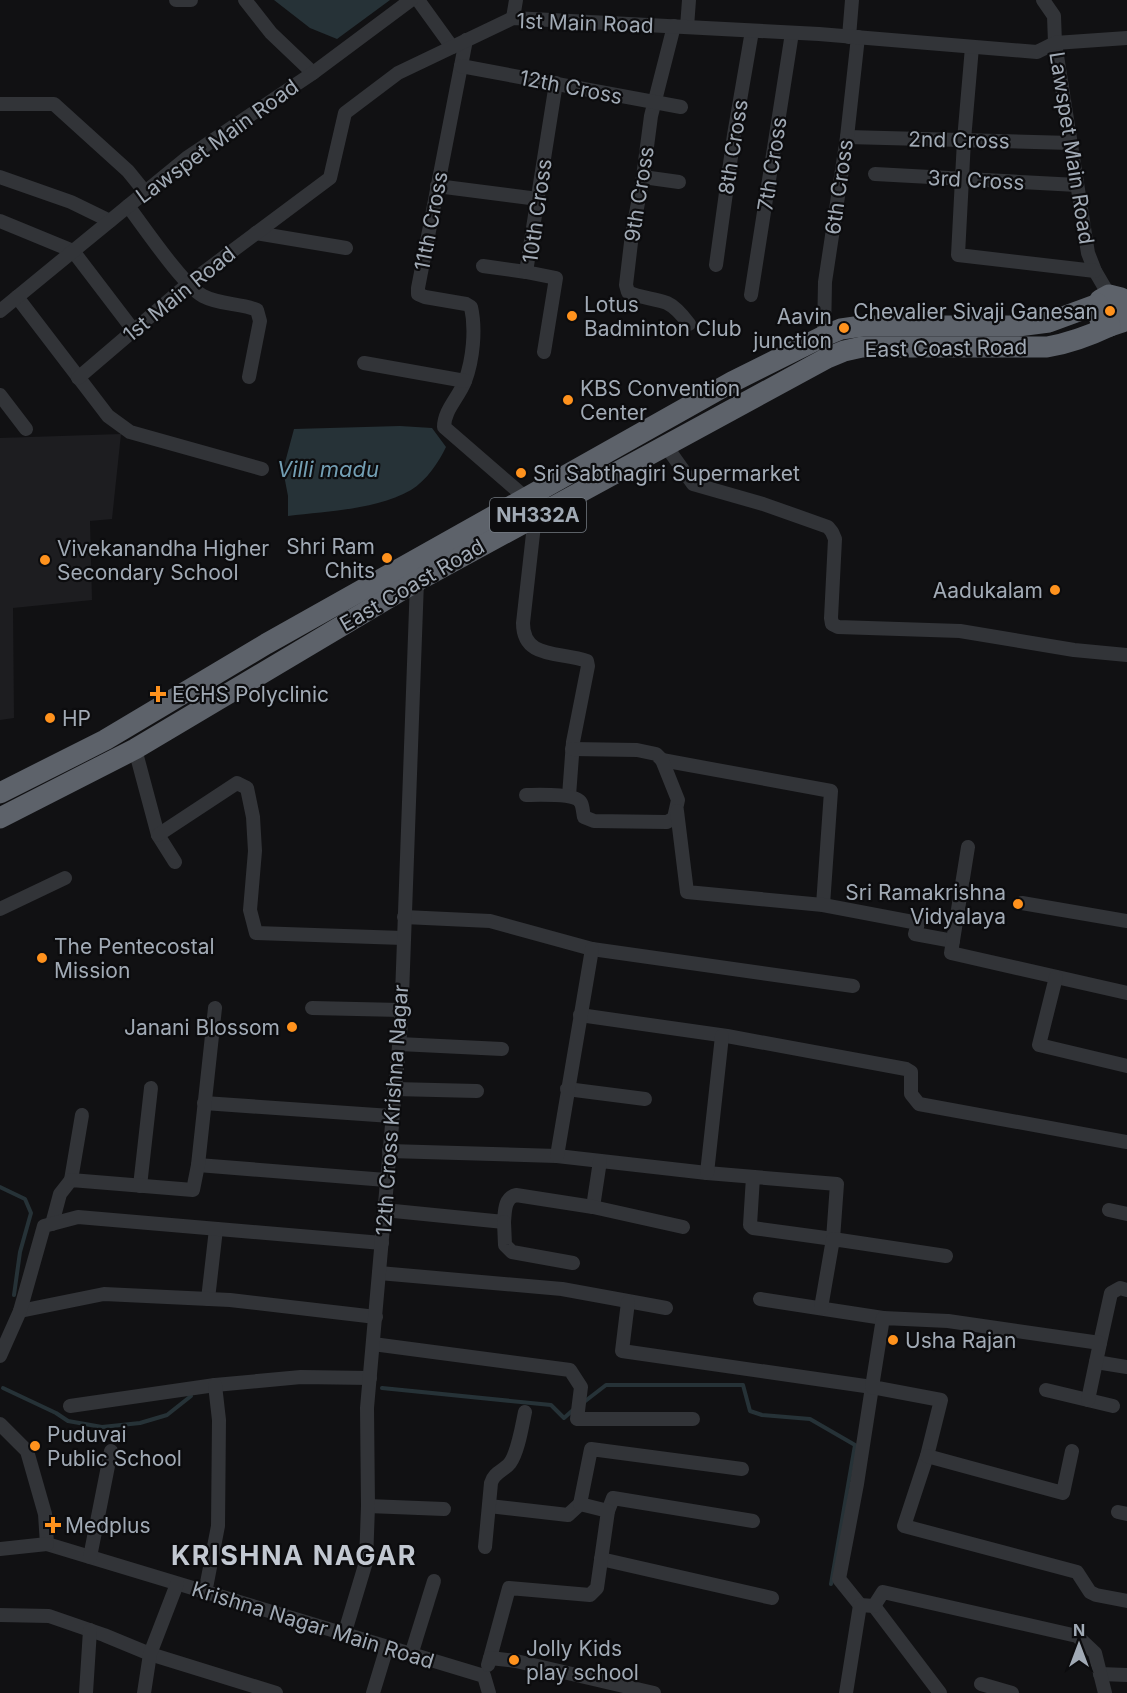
<svg xmlns="http://www.w3.org/2000/svg" width="1127" height="1693" viewBox="0 0 1127 1693" font-family="Inter,sans-serif">
	<style>
		.built { fill: #1d1d20 }
		.water { fill: #263237 }
		.lines { fill: none; stroke-linecap: round; stroke-linejoin: round }
		.stream { stroke: #263237; stroke-width: 4 }
		.minor { stroke: #323438; stroke-width: 14 }
		.highway { stroke: #5d626a; stroke-width: 21 }
		.poi-dot { fill: #ff921d; stroke: #0c0c0e; stroke-width: 2 }
		.labels { text-anchor: middle; dominant-baseline: central; stroke-width: 4.5; stroke-linejoin: round; paint-order: stroke }
		.shield { fill: #0c0c0e; stroke: #747b83; stroke-width: 1.5 }
		.shield-label { font-size: 20px; font-weight: bold; fill: #a1aab5 }
		.street-label { font-size: 21px; fill: #a1aab5; stroke: #0c0c0e }
		.poi-label { font-size: 21px; fill: #a1aab5; stroke: #0c0c0e; text-anchor: start }
		.water-label { font-size: 22px; font-style: italic; fill: #739fb4; stroke: #0c0c0e }
		.district-label { font-size: 27px; font-weight: bold; letter-spacing: 1.5px; fill: #c2c8d1; stroke: #0c0c0e }
	</style>
	<rect width="100%" height="100%" fill="#111113"/>
	<polygon class="built" points="121,434 112,519 90,521 92,600 13,608 14,718 0,720 0,438"/>
	<g class="water">
		<polygon points="274,0 390,0 337,39 310,28"/>
		<path d="M400,426l32,2 14,19c-7,15 -20,34 -35,43 -35,20 -84,21 -123,26v-20l-5,-26 11,-41z"/>
	</g>
	<g class="lines">
		<g class="stream">
			<polyline points="0,1187 25,1199 31,1213 20,1252 14,1295"/>
			<polyline points="3,1388 56,1413 68,1421 102,1427 140,1423 167,1415 191,1396"/>
			<polyline points="382,1388 551,1405 564,1418 573,1410"/>
			<polyline points="584,1402 606,1385 743,1385 750,1411 762,1415 810,1419 855,1445 831,1584"/>
		</g>
		<g class="minor">
			<polyline points="176,0 191,0"/>
			<polyline points="245,0 271,33 313,73"/>
			<polyline points="418,0 452,47"/>
			<polyline points="1043,0 1054,16 1055,43 1088,253 1095,271 1109,295"/>
			<polyline points="513,18 516,0"/>
			<path d="M674,26l-23,90 -8,61 -11,57 -6,51 2,7c12,6 26,6 39,11 9,4 16,13 22,21"/>
			<polyline points="687,27 689,0"/>
			<polyline points="849,37 852,0"/>
			<path d="M466,40l-48,248v6l7,3 41,7 5,3c5,22 2,53 -6,74 -6,16 -21,29 -21,46l82,71"/>
			<polyline points="972,47 964,140 958,255 1095,271"/>
			<polyline points="461,66 681,107"/>
			<polyline points="0,104 54,104 128,171 145,192"/>
			<polyline points="847,137 1071,143"/>
			<polyline points="875,174 1077,185"/>
			<polyline points="0,177 71,202 110,221"/>
			<polyline points="643,177 679,182"/>
			<polyline points="437,186 538,199"/>
			<path d="M128,206c16,21 55,79 75,90 17,9 37,7 54,14l3,11 -11,56"/>
			<polyline points="0,221 73,251 134,331"/>
			<polyline points="256,233 346,248"/>
			<polyline points="716,265 734,135 752,31"/>
			<polyline points="483,266 526,272"/>
			<polyline points="751,295 792,33"/>
			<polyline points="17,297 108,416 130,432 262,469"/>
			<polyline points="0,311 188,157 313,73 411,0"/>
			<polyline points="824,336 825,282 847,137 858,37"/>
			<polyline points="544,352 556,278 526,272 556,83"/>
			<polyline points="364,363 465,381"/>
			<polyline points="78,378 188,284 330,178 345,113 398,73 513,18 819,34 1037,52 1055,43 1127,38"/>
			<polyline points="0,395 26,429"/>
			<polyline points="666,446 693,484 763,504 828,527 832,532 835,539 831,618 832,624 838,627 960,631 1074,650 1127,655"/>
			<path d="M535,516l-12,107c0,37 38,28 64,38l1,5 -15,76 -4,54"/>
			<polyline points="135,749 158,835 175,862"/>
			<polyline points="662,760 831,791 823,905"/>
			<path d="M526,795c11,0 50,-2 55,8 2,4 2,10 3,14l10,4 73,1 7,-4 4,-18 -16,-40 -6,-6 -19,-4 -65,-1"/>
			<polyline points="677,811 687,892 823,905 918,923 915,934 953,941"/>
			<polyline points="158,835 237,783 247,788 253,817 255,851 250,910 256,933 403,938"/>
			<polyline points="968,847 951,953 1127,993"/>
			<polyline points="1022,903 1127,921"/>
			<polyline points="0,909 65,878"/>
			<polyline points="404,917 490,921 592,949 853,986"/>
			<polyline points="1056,977 1039,1045 1127,1066"/>
			<polyline points="312,1008 401,1010"/>
			<polyline points="580,1015 727,1036 906,1069 911,1072 911,1094 919,1104 1127,1142"/>
			<polyline points="399,1044 502,1049"/>
			<polyline points="394,1089 477,1091"/>
			<polyline points="567,1089 645,1099"/>
			<polyline points="204,1103 391,1116"/>
			<polyline points="389,1151 557,1156 707,1173 837,1184 833,1239 753,1228 750,1225 753,1177"/>
			<polyline points="557,1156 592,949"/>
			<polyline points="198,1165 386,1180"/>
			<polyline points="707,1173 722,1036"/>
			<polyline points="71,1180 82,1115"/>
			<polyline points="140,1186 151,1088"/>
			<polyline points="593,1207 600,1161"/>
			<path d="M384,1210l120,12c1,-10 0,-24 12,-27l77,12 90,20"/>
			<polyline points="1109,1210 1127,1214"/>
			<polyline points="504,1222 505,1245 512,1252 573,1263"/>
			<polyline points="52,1224 60,1194 71,1180 193,1190 198,1165 215,1008"/>
			<polyline points="379,1273 562,1289 666,1308"/>
			<polyline points="208,1299 216,1229"/>
			<polyline points="760,1299 883,1318"/>
			<polyline points="628,1302 622,1351 872,1387 857,1484 839,1579 860,1605"/>
			<polyline points="821,1308 833,1239 946,1256"/>
			<polyline points="20,1311 104,1294 230,1300 376,1317"/>
			<polyline points="1100,1343 1111,1293 1120,1288 1127,1290"/>
			<polyline points="373,1344 570,1370 581,1387 577,1419 693,1419"/>
			<polyline points="0,1356 20,1311 44,1226 78,1217 382,1243"/>
			<polyline points="1096,1362 1127,1367"/>
			<polyline points="1046,1390 1113,1406"/>
			<polyline points="1088,1400 1100,1343 948,1321 883,1318 872,1387 941,1400 927,1456 904,1526 1077,1572 1090,1592 1096,1595 1127,1601"/>
			<polyline points="70,1406 215,1385 301,1377 370,1378"/>
			<polyline points="0,1424 27,1451 45,1514 47,1544 484,1676 489,1693"/>
			<polyline points="927,1456 1063,1493 1072,1451"/>
			<polyline points="368,1506 444,1509"/>
			<polyline points="489,1506 568,1515 580,1504"/>
			<polyline points="608,1511 613,1498 753,1521"/>
			<polyline points="1118,1512 1127,1514"/>
			<path d="M485,1547l6,-64c3,-11 13,-12 19,-20 8,-11 12,-37 15,-51"/>
			<polyline points="0,1549 47,1544"/>
			<polyline points="90,1557 111,1451"/>
			<polyline points="601,1559 772,1598"/>
			<polyline points="205,1593 218,1526 219,1420 215,1385"/>
			<polyline points="874,1606 940,1693"/>
			<polyline points="0,1615 49,1616 104,1635 150,1654 276,1693"/>
			<polyline points="344,1635 366,1562 368,1506 367,1408 401,1023 417,581"/>
			<polyline points="411,1655 434,1581"/>
			<polyline points="490,1658 509,1588 590,1595 597,1588 608,1511 580,1504 591,1449 742,1469"/>
			<polyline points="488,1665 490,1658 516,1661 654,1693"/>
			<polyline points="1100,1674 1127,1675"/>
			<polyline points="981,1684 1012,1693"/>
			<polyline points="86,1693 90,1630"/>
			<polyline points="144,1693 150,1654 177,1584"/>
			<polyline points="373,1693 387,1647"/>
			<polyline points="846,1693 860,1605 874,1606 883,1592 1077,1636 1095,1653 1105,1693"/>
		</g>
		<g class="highway">
			<polyline points="1127,306 1121,298 1109,295 1100,300 1096,309 1101,322 1110,326 1122,322 1127,314"/>
			<polyline points="0,793 105,740 266,644 732,382 824,336 841,329 862,326 1018,326 1049,322 1098,304"/>
			<path d="M0,818l135,-69 282,-168 410,-223 17,-7 18,-4h185c24,-4 42,-11 63,-21"/>
		</g>
	</g>
	<g class="poi-dot">
		<circle cx="1110" cy="311" r="6"/>
		<circle cx="572" cy="316" r="6"/>
		<circle cx="844" cy="328" r="6"/>
		<circle cx="568" cy="400" r="6"/>
		<circle cx="521" cy="473" r="6"/>
		<circle cx="387" cy="558" r="6"/>
		<circle cx="45" cy="560" r="6"/>
		<circle cx="1055" cy="590" r="6"/>
		<path d="M155 685h6v6h6v6h-6v6h-6v-6h-6v-6h6z"/>
		<circle cx="50" cy="718" r="6"/>
		<circle cx="1018" cy="904" r="6"/>
		<circle cx="42" cy="958" r="6"/>
		<circle cx="292" cy="1027" r="6"/>
		<circle cx="893" cy="1340" r="6"/>
		<circle cx="35" cy="1446" r="6"/>
		<path d="M50 1516h6v6h6v6h-6v6h-6v-6h-6v-6h6z"/>
		<circle cx="514" cy="1660" r="6"/>
	</g>
	<g class="labels">
		<rect class="shield" x="490" y="498" width="96" height="34" rx="4.5"/>
		<g class="shield-label">
			<text x="538" y="515">NH332A</text>
		</g>
		<g class="street-label">
			<text transform="translate(585 23) rotate(2)">1st Main Road</text>
			<text transform="translate(571 87) rotate(11)">12th Cross</text>
			<text transform="translate(959 140) rotate(1)">2nd Cross</text>
			<text transform="translate(217 141) rotate(-36)">Lawspet Main Road</text>
			<text transform="translate(733 147) rotate(-81)">8th Cross</text>
			<text transform="translate(1072 148) rotate(81)">Lawspet Main Road</text>
			<text transform="translate(772 164) rotate(-81)">7th Cross</text>
			<text transform="translate(976 180) rotate(3)">3rd Cross</text>
			<text transform="translate(839 187) rotate(-82)">6th Cross</text>
			<text transform="translate(639 194) rotate(-81)">9th Cross</text>
			<text transform="translate(537 211) rotate(-82)">10th Cross</text>
			<text transform="translate(431 221) rotate(-79)">11th Cross</text>
			<text transform="translate(179 294) rotate(-39)">1st Main Road</text>
			<text transform="translate(946 348) rotate(-1)">East Coast Road</text>
			<text transform="translate(412 585) rotate(-30)">East Coast Road</text>
			<text transform="translate(392 1110) rotate(-86)">12th Cross Krishna Nagar</text>
			<text transform="translate(313 1625) rotate(17)">Krishna Nagar Main Road</text>
		</g>
		<g class="poi-label">
			<text x="584" y="304">Lotus<tspan x="584" dy="24">Badminton Club</tspan></text>
			<text x="1098" y="311" text-anchor="end">Chevalier Sivaji Ganesan</text>
			<text x="832" y="316" text-anchor="end">Aavin<tspan x="832" dy="24">junction</tspan></text>
			<text x="580" y="388">KBS Convention<tspan x="580" dy="24">Center</tspan></text>
			<text x="533" y="473">Sri Sabthagiri Supermarket</text>
			<text x="375" y="546" text-anchor="end">Shri Ram<tspan x="375" dy="24">Chits</tspan></text>
			<text x="57" y="548">Vivekanandha Higher<tspan x="57" dy="24">Secondary School</tspan></text>
			<text x="1043" y="590" text-anchor="end">Aadukalam</text>
			<text x="172" y="694">ECHS Polyclinic</text>
			<text x="62" y="718">HP</text>
			<text x="1006" y="892" text-anchor="end">Sri Ramakrishna<tspan x="1006" dy="24">Vidyalaya</tspan></text>
			<text x="54" y="946">The Pentecostal<tspan x="54" dy="24">Mission</tspan></text>
			<text x="280" y="1027" text-anchor="end">Janani Blossom</text>
			<text x="905" y="1340">Usha Rajan</text>
			<text x="47" y="1434">Puduvai<tspan x="47" dy="24">Public School</tspan></text>
			<text x="65" y="1525">Medplus</text>
			<text x="526" y="1648">Jolly Kids<tspan x="526" dy="24">play school</tspan></text>
		</g>
		<g class="water-label">
			<text x="328" y="469">Villi madu</text>
		</g>
		<g class="district-label">
			<text x="294" y="1555">KRISHNA NAGAR</text>
		</g>
	</g>
	<g transform="translate(1079 1645)" stroke="#0c0c0e" stroke-width="4.5" paint-order="stroke">
	<path d="M0-4.5L10 22L0 15L-10 22Z" fill="#a1aab5"/>
	<text y="-9" font-size="16" font-weight="bold" text-anchor="middle" fill="#a1aab5">N</text>
	</g>
</svg>
